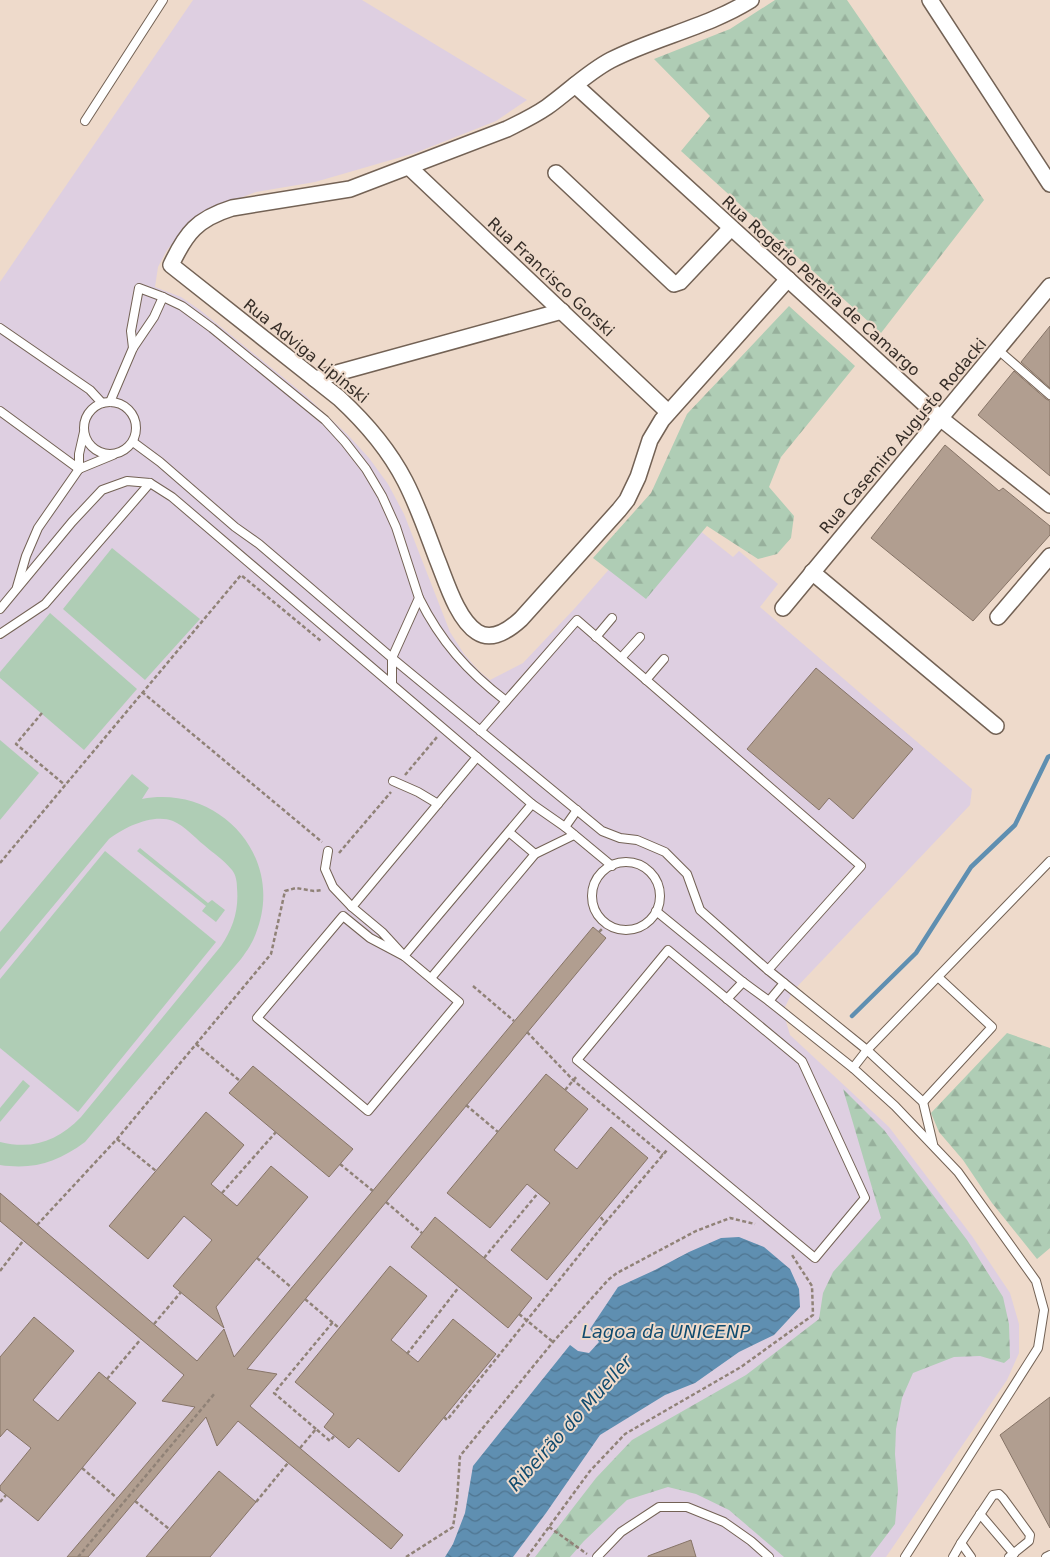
<svg xmlns="http://www.w3.org/2000/svg" width="1050" height="1557" viewBox="0 0 1050 1557" font-family="'DejaVu Sans',sans-serif">
	<style>
		.education { fill: #decfe1 }
		.green { fill: #afcdb5 }
		.forest { fill: url(#forest-firs) }
		.water { fill: url(#water-waves) }
		.lines { fill: none; stroke-linecap: round; stroke-linejoin: round }
		.stream { stroke: #5f8fb1; stroke-width: 4.5 }
		.building { fill: #b19e90; stroke: #867467 }
		.service-casing { stroke: #736255; stroke-width: 10 }
		.minor-casing { stroke: #736255; stroke-width: 18 }
		.path { stroke: #908277; stroke-width: 2.5; stroke-dasharray: 4 2.5; stroke-linecap: butt }
		.service { stroke: #fff; stroke-width: 8 }
		.minor { stroke: #fff; stroke-width: 15 }
		.labels { text-anchor: middle; dominant-baseline: central; stroke-width: 4; stroke-linejoin: round; paint-order: stroke }
		.street-label { font-size: 16px; fill: #352d27; stroke: #eedacb }
		.water-label { font-size: 18px; font-style: italic; fill: #104b6e; stroke: #eedacb }
	</style>
	<defs>
		<pattern id="forest-firs" width="22" height="20" patternUnits="userSpaceOnUse" patternTransform="scale(1.25)"><rect width="22" height="20" fill="#afcdb5"/><path d="M5 1l3.5 6h-7zM16 11l3.5 6h-7z" fill="#97b09c"/></pattern>
		<pattern id="water-waves" width="16" height="10" patternUnits="userSpaceOnUse" patternTransform="scale(1.25)"><rect width="16" height="10" fill="#5f8fb1"/><path d="M0 5q4-4 8 0t8 0" fill="none" stroke="#4f7590"/></pattern>
	</defs>
	<rect width="100%" height="100%" fill="#eedacb"/>
	<polygon class="education" points="193,0 362,0 527,100 496,121 415,153 315,182 256,192 221,205 180,235 167,250 158,267 155,287 181,297 200,310 306,396 348,435 369,458 388,484 404,514 450,632 464,654 479,671 490,680 523,663 575,608 627,549 660,499 733,557 739,551 778,584 760,607 972,789 970,805 793,991 783,1011 790,1035 889,1127 972,1236 1010,1293 1019,1324 1019,1353 1007,1380 886,1557 0,1557 0,282"/>
	<g class="green">
		<polygon points="112,548 200,619 145,680 63,609"/>
		<polygon points="50,613 137,689 84,750 0,678 0,672"/>
		<polygon points="0,740 39,773 0,820"/>
		<path d="M132,774l17,14 -7,11c77,-15 144,58 114,134 -3,9 -9,18 -15,26l-156,183c-27,20 -51,28 -85,23v-23c33,8 58,-1 81,-25l140,-171c12,-18 18,-36 16,-58 0,-6 -1,-13 -5,-18 -8,-10 -19,-17 -28,-25 -10,-8 -19,-19 -31,-24 -19,-8 -49,6 -64,18l-109,131v-38z"/>
		<polygon points="140,848 208,903 212,900 225,910 216,922 202,911 206,906 137,851"/>
		<polygon points="105,851 216,942 78,1112 0,1048 0,979"/>
		<polygon points="23,1080 30,1086 0,1122 0,1108"/>
	</g>
	<g class="forest">
		<polygon points="775,0 847,0 984,200 881,333 681,151 710,116 654,59 730,29"/>
		<polygon points="789,306 855,366 781,457 769,487 794,516 791,538 777,554 758,559 707,526 646,599 593,558 651,493 687,414"/>
		<polygon points="1007,1033 1050,1048 1050,1248 1037,1259 992,1203 963,1160 939,1132 931,1113"/>
		<polygon points="843,1089 884,1130 967,1240 1003,1297 1009,1324 1010,1358 1004,1363 980,1356 954,1357 913,1373 902,1398 896,1429 895,1454 898,1490 895,1524 870,1557 784,1557 729,1510 696,1494 668,1487 627,1500 584,1541 570,1557 535,1557 596,1478 632,1440 746,1375 819,1319 823,1293 833,1272 881,1218"/>
	</g>
	<polygon class="water" points="739,1237 764,1247 790,1269 799,1289 800,1307 774,1335 739,1352 695,1383 665,1395 600,1435 546,1513 513,1557 445,1557 453,1544 465,1513 473,1466 570,1345 578,1351 589,1353 599,1342 590,1329 618,1287 655,1270 689,1252 721,1238"/>
	<g class="lines">
		<polyline class="stream" points="852,1016 916,953 971,867 1015,825 1048,757 1050,756"/>
	</g>
	<g class="building">
		<polygon points="1050,326 1050,388 1021,362"/>
		<polygon points="1014,371 1046,399 1050,401 1050,476 978,415"/>
		<polygon points="945,445 999,491 1003,488 1050,526 1050,535 973,621 871,538"/>
		<polygon points="816,668 913,749 853,819 829,798 819,810 747,749"/>
		<polygon points="593,927 606,938 247,1369 277,1374 250,1406 403,1535 391,1549 238,1421 217,1446 206,1417 88,1557 67,1557 195,1407 162,1401 184,1375 0,1221 0,1193 197,1361 224,1329 234,1357"/>
		<polygon points="253,1066 353,1149 329,1177 229,1093"/>
		<polygon points="546,1074 588,1109 554,1150 577,1169 611,1127 648,1158 547,1280 511,1250 550,1203 527,1184 490,1228 447,1193"/>
		<polygon points="206,1112 244,1145 211,1184 237,1206 271,1166 308,1197 216,1307 224,1328 173,1286 212,1240 184,1216 148,1259 109,1226"/>
		<polygon points="435,1217 532,1298 508,1328 411,1247"/>
		<polygon points="390,1266 427,1296 391,1340 418,1362 453,1319 496,1354 399,1472 358,1438 349,1448 324,1427 334,1414 295,1382"/>
		<polygon points="34,1317 74,1351 33,1400 58,1421 99,1372 136,1403 38,1521 0,1490 0,1486 31,1448 7,1429 0,1437 0,1357"/>
		<polygon points="1050,1397 1050,1528 1000,1435"/>
		<polygon points="219,1471 256,1502 210,1557 146,1557"/>
		<polygon points="691,1540 696,1557 648,1557 648,1556"/>
	</g>
	<g class="lines">
		<defs>
			<g id="service">
				<polyline points="85,121 163,0"/>
				<polyline points="0,328 90,390 102,403"/>
				<polyline points="133,348 131,331 139,288 163,297 182,306 212,328 325,420 345,442 366,469 382,496 396,527 419,598 392,658 602,831 620,838 637,840 665,852 687,874 700,910 768,970 861,866 577,620 480,731"/>
				<polyline points="997,349 1050,395"/>
				<circle cx="110" cy="428" r="26"/>
				<polyline points="110,402 133,348 154,317 163,297"/>
				<polyline points="0,411 79,469"/>
				<polyline points="133,442 160,462 235,527 259,544 307,585 392,658 392,684"/>
				<polyline points="79,469 79,454 84,432"/>
				<polyline points="17,587 26,556 38,528 79,469 113,455"/>
				<path d="M419,598c22,44 48,73 87,103"/>
				<polyline points="0,609 72,522 102,490 127,481 150,483 172,497 532,804 565,827 612,866"/>
				<polyline points="0,634 45,604 150,483"/>
				<polyline points="596,637 612,618"/>
				<polyline points="621,658 640,637"/>
				<polyline points="646,680 664,659"/>
				<polyline points="393,781 418,792 438,804"/>
				<polyline points="565,827 577,810"/>
				<polyline points="509,832 535,854"/>
				<polyline points="328,851 325,869 333,887 352,907 382,932 404,956 459,1002 368,1111 257,1018 343,916 370,938 404,956"/>
				<circle cx="626" cy="896" r="34"/>
				<polyline points="352,907 477,757"/>
				<polyline points="656,911 743,982 769,1001 853,1068 895,1106 958,1172 1036,1281 1044,1310 1038,1348 905,1557"/>
				<polygon points="668,950 802,1061 865,1198 815,1258 577,1060"/>
				<polyline points="404,956 532,804"/>
				<polyline points="768,970 867,1050 923,1102 933,1144"/>
				<polyline points="431,978 535,854 574,835"/>
				<polyline points="727,999 743,982"/>
				<polyline points="769,1001 784,983"/>
				<polyline points="853,1068 867,1050 1050,861"/>
				<polyline points="923,1102 992,1027 938,977"/>
				<polyline points="980,1514 1014,1554"/>
				<polyline points="961,1543 971,1557"/>
				<polyline points="597,1557 621,1532 659,1507 687,1507 724,1522 751,1541 769,1557"/>
				<polyline points="953,1557 961,1543 993,1495 999,1494 1003,1498 1030,1535 1029,1541 1009,1557"/>
				<polyline points="1046,1557 1050,1555"/>
			</g>
			<g id="minor">
				<path d="M751,0c-43,27 -95,37 -140,60 -23,12 -43,32 -64,47 -13,9 -26,15 -40,22l-157,60 -118,19c-35,11 -46,25 -61,57l168,133c26,24 49,50 66,83 13,25 22,52 32,78 9,22 20,60 40,73 15,10 32,-2 44,-13l98,-109 8,-10 11,-23 12,-37 12,-20 126,-141"/>
				<polyline points="930,0 1050,184"/>
				<polyline points="575,85 940,418 1050,505"/>
				<polyline points="409,167 668,412"/>
				<polyline points="556,173 674,284 680,282 731,228"/>
				<polyline points="315,379 562,311"/>
				<polyline points="812,572 996,726"/>
				<polyline points="783,608 1050,286"/>
				<polyline points="998,617 1050,556"/>
			</g>
		</defs>
		<use href="#service" class="service-casing"/>
		<use href="#minor" class="minor-casing"/>
		<g class="path">
			<polyline points="142,692 322,842"/>
			<polyline points="42,713 16,744 65,785"/>
			<polyline points="405,775 437,737"/>
			<polyline points="339,853 391,792"/>
			<polyline points="0,863 241,575 321,641"/>
			<polyline points="599,932 607,924"/>
			<polyline points="473,986 514,1021"/>
			<polyline points="527,1032 573,1080 663,1155"/>
			<polyline points="196,1044 240,1081"/>
			<polyline points="565,1090 577,1076"/>
			<polyline points="466,1105 498,1132"/>
			<polyline points="117,1139 156,1171"/>
			<polyline points="340,1164 373,1191"/>
			<polyline points="222,1193 276,1132"/>
			<polyline points="386,1202 422,1233"/>
			<polyline points="605,1223 667,1150"/>
			<polyline points="37,1225 117,1139 271,954 285,891 296,888 314,891 322,890"/>
			<polyline points="257,1258 292,1288"/>
			<polyline points="484,1258 538,1193"/>
			<polyline points="0,1271 23,1241"/>
			<polyline points="305,1299 339,1328"/>
			<polyline points="519,1314 553,1342"/>
			<polyline points="154,1324 181,1292"/>
			<polyline points="407,1354 459,1287"/>
			<polyline points="107,1379 141,1339"/>
			<polyline points="444,1417 447,1420 605,1223 600,1216"/>
			<polyline points="316,1429 274,1393 333,1322"/>
			<polyline points="300,1448 316,1429 330,1441 335,1435"/>
			<polyline points="82,1468 117,1498"/>
			<polyline points="135,1501 169,1529"/>
			<polyline points="0,1502 6,1495"/>
			<polyline points="256,1502 288,1463"/>
			<polyline points="549,1527 587,1554"/>
			<polyline points="78,1557 215,1393"/>
			<polyline points="406,1557 453,1527 457,1500 460,1456 553,1342 608,1280 617,1273 696,1231 730,1218 755,1224"/>
			<polyline points="527,1557 590,1471 625,1434 741,1367 813,1315 812,1286 792,1255"/>
		</g>
		<use href="#service" class="service"/>
		<use href="#minor" class="minor"/>
	</g>
	<g class="labels">
		<g class="street-label">
			<text transform="translate(551 277) rotate(43)">Rua Francisco Gorski</text>
			<text transform="translate(821 286) rotate(42)">Rua Rogério Pereira de Camargo</text>
			<text transform="translate(306 351) rotate(39)">Rua Adviga Lipinski</text>
			<text transform="translate(903 436) rotate(-50)">Rua Casemiro Augusto Rodacki</text>
		</g>
		<g class="water-label">
			<text x="666" y="1331">Lagoa da UNICENP</text>
			<text transform="translate(570 1423) rotate(-48)">Ribeirão do Mueller</text>
		</g>
	</g>
</svg>
